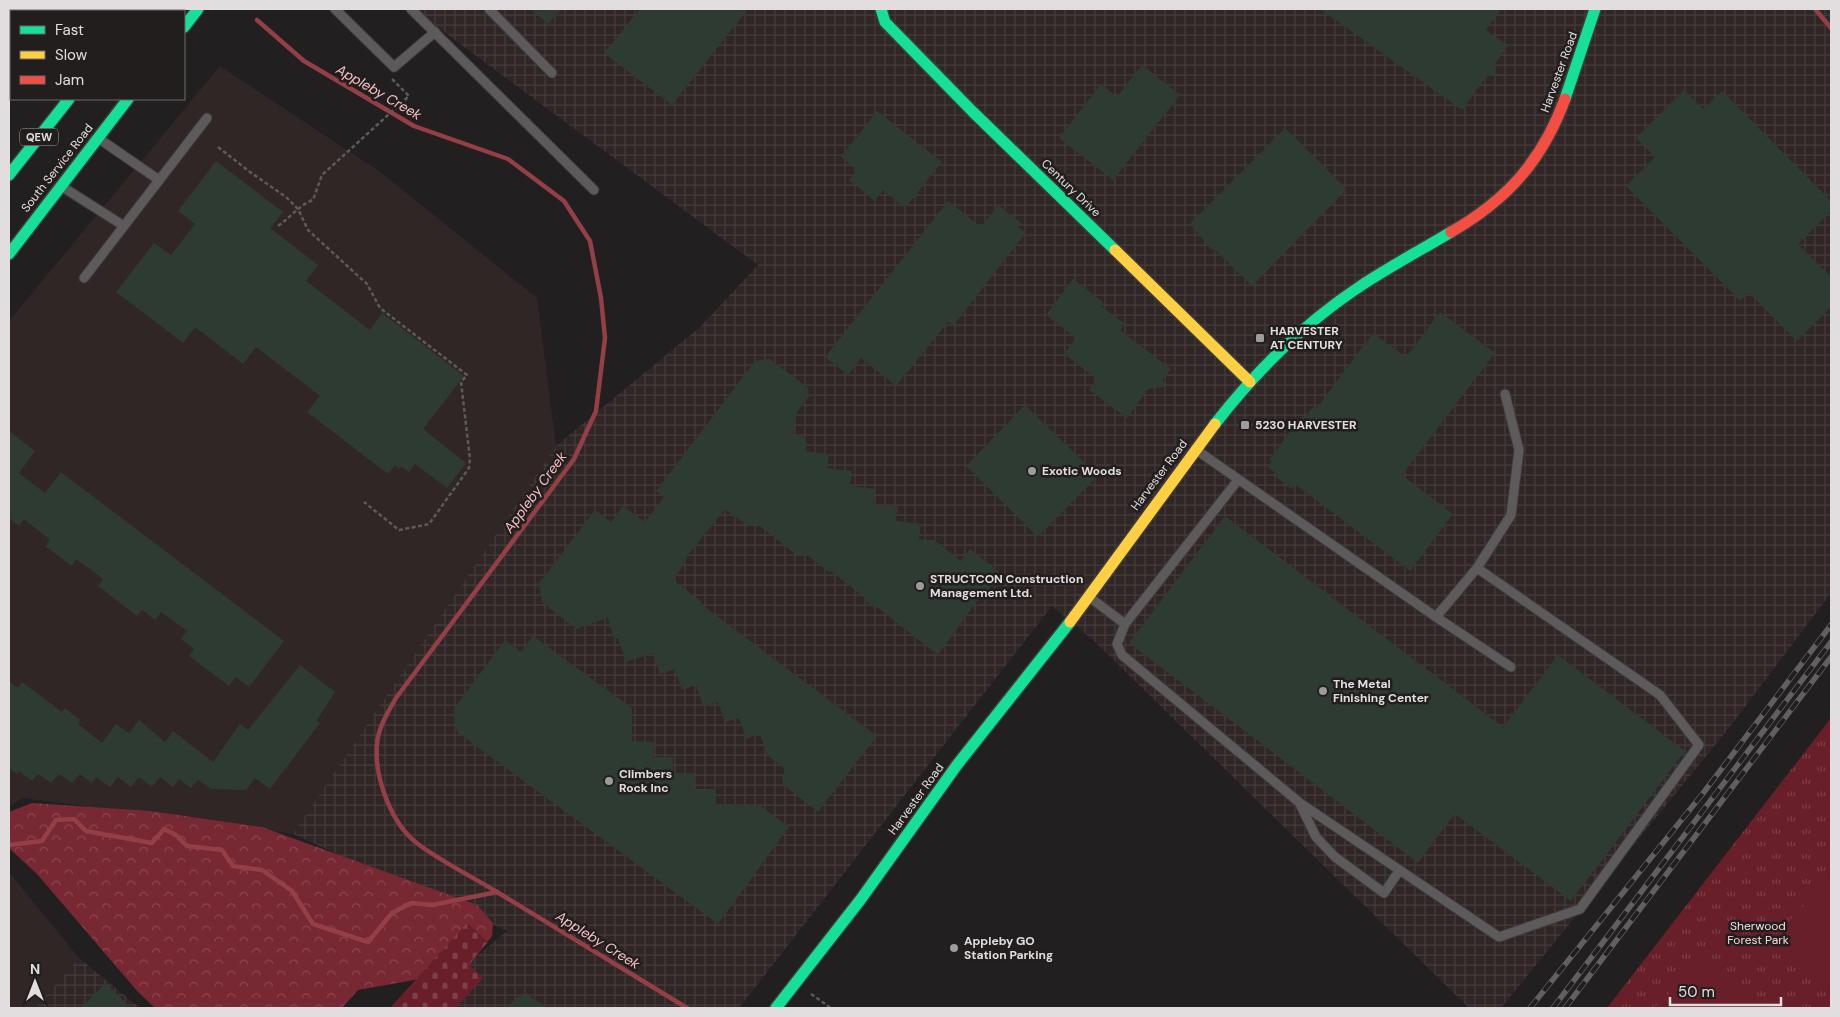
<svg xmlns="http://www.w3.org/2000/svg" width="1840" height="1017" viewBox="0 0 1840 1017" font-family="'DM Sans',sans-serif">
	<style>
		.built { fill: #302626 }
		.industrial { fill: url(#industrial-grid) }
		.forest { fill: url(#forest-crowns) }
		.cemetery { fill: url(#cemetery-stones) }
		.park { fill: url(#park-tufts) }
		.pitch { fill: #681f29 }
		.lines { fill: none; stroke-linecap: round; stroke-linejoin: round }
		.stream { stroke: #943e46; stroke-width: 4.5 }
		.building { fill: #2e3b33 }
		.lane-casing { stroke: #3d3c3c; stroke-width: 11 }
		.fast-casing { stroke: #3d3c3c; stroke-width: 14 }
		.slow-casing { stroke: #3d3c3c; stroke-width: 14 }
		.jam-casing { stroke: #3d3c3c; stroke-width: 14 }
		.path { stroke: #5c5a5a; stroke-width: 2.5; stroke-dasharray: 4 2.5; stroke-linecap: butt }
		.lane { stroke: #5c5a5a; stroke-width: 9 }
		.fast { stroke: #16e098; stroke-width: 11 }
		.slow { stroke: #ffcf43; stroke-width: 11 }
		.jam { stroke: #f24e42; stroke-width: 11 }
		.rail-casing { stroke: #615f5f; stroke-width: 5.5 }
		.rail { stroke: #221e1e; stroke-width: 4; stroke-dasharray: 11; stroke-linecap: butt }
		.poi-dot { fill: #9e9b9c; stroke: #221e1e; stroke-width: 2 }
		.labels { text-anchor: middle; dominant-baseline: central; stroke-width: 5; stroke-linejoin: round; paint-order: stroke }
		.shield { fill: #221e1e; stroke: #a8a4a5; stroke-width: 1 }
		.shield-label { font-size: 11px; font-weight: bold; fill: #e2dedf }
		.street-label { font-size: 12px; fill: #e2dedf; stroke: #221e1e }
		.poi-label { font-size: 12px; font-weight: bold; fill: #e2dedf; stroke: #221e1e; text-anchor: start }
		.park-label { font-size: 12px; fill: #f8dcdd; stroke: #221e1e }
		.water-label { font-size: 14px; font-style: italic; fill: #f6c0c2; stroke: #221e1e }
	</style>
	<defs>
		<pattern id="industrial-grid" width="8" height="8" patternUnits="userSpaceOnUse" patternTransform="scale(1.25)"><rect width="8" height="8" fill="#302626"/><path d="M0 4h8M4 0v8" fill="none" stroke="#443b3b"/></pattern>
		<pattern id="forest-crowns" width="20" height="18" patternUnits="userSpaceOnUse" patternTransform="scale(1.25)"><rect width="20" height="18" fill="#772832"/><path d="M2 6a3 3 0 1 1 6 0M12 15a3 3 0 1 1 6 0" fill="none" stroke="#8a474f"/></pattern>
		<pattern id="cemetery-stones" width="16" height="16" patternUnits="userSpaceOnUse" patternTransform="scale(1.25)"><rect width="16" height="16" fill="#681f29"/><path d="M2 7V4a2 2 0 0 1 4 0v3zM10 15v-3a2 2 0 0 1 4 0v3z" fill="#7d3f48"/></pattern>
		<pattern id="park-tufts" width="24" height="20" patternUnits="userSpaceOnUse" patternTransform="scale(1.25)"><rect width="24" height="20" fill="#681f29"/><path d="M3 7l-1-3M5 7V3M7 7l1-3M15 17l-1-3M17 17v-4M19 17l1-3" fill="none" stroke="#7d3f48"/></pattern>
	</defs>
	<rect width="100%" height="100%" fill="#211f1f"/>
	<g class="built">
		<polygon points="220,66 379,171 537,298 556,446 413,677 293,834 22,798 9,807 9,321"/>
		<polygon points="9,872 79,958 35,1008 9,1008"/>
	</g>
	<g class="industrial">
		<polygon points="413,9 1831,9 1831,593 1729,728 1501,1008 1469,1008 1095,642 1052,606 739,1008 415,1008 507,931 293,834 556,446 700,327 758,265"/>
		<polygon points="79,958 140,1008 35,1008"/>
	</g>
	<polygon class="forest" points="32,803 150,811 262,827 477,905 493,923 492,936 465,971 358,990 342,1008 155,1008 138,992 37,874 9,848 9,812"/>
	<polygon class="cemetery" points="467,923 488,942 468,964 483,978 456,1008 390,1008"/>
	<polygon class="park" points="1831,718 1831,1008 1607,1008"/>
	<g class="pitch">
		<polygon points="1831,877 1831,990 1775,936"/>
		<polygon points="1704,958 1755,1008 1654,1008"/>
	</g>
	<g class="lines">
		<g class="stream">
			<polyline points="1815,9 1831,28"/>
			<path d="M257,20l47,41 110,65 94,33 56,42 26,40 11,57 4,40 -9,73 -22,48 -178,239c-8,14 -18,30 -19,46 -3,33 14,80 41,100 24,18 53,32 79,48"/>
			<polyline points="9,845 42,841 56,820 74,819 86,831 152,843 164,829 176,835 187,846 222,850 233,866 262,870 292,891 313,924 368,942 392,913 411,903 432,905 497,892 687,1008"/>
		</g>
	</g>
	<g class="building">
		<polygon points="531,9 562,9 548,24"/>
		<polygon points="640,9 748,9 672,105 604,53"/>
		<polygon points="1320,9 1501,9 1486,30 1508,46 1495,64 1497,75 1486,77 1462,110"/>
		<polygon points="1142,65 1180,95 1113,180 1059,138 1101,84 1117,97"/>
		<polygon points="1684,90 1703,109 1722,91 1831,201 1831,211 1798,244 1831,277 1831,307 1797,341 1749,293 1740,301 1626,186 1655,157 1636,138"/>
		<polygon points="877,111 942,162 905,208 883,190 875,201 849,180 857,170 841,157"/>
		<polygon points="1285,128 1347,189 1252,286 1214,249 1212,250 1190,224"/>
		<polygon points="216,161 283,212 270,228 318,265 306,281 370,330 382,313 464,376 423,429 466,463 447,488 415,464 409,472 402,467 399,469 395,465 388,474 307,412 320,396 256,347 243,364 195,327 183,343 116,292 154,243 171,255 195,224 178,211"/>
		<polygon points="948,201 981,227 998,205 1021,223 1018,227 1026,233 953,326 948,322 896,386 861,358 848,375 825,357"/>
		<polygon points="1073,279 1103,302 1101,306 1125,324 1120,330 1171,369 1163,379 1164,387 1148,389 1127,418 1089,390 1097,379 1064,354 1076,338 1046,315"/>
		<polygon points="1440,312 1495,353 1402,475 1453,514 1410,571 1295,484 1292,489 1276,477 1278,475 1268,467 1272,461 1269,460 1302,416 1304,418 1313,407 1316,409 1373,333 1406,357"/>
		<polygon points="770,359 808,388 809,396 797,412 793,435 806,437 804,451 829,454 827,468 852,471 850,486 875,489 873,504 898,507 896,521 921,524 919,539 934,540 961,561 970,549 999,572 989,586 991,587 982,599 980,597 938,655 877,607 876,609 863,599 865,598 831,571 830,573 807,555 798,556 757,524 748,526 725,509 688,555 684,561 686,562 673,580 702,602 701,604 877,736 818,812 783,785 782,776 786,770 767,755 760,734 746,739 739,718 725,722 718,702 703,706 696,685 682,690 675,669 660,674 653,653 626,662 618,638 614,639 608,618 576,629 542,602 539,583 595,510 611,522 623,506 645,522 664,497 656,491 755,361"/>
		<polygon points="1025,405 1098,476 1038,537 966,466"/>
		<polygon points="9,431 35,451 19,473 45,493 61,472 284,641 249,687 236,677 229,686 189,656 194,649 181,639 187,631 161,612 155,620 142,610 137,616 98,586 103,579 76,559 72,566 45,546 50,540 24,519 19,526 9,518"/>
		<polygon points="1225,516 1503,727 1558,655 1685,751 1571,901 1455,814 1418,863 1129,643"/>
		<polygon points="533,636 632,708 632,741 654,742 653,757 673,757 673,773 694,773 694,789 716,789 716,804 759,805 789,827 718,924 457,732 453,710 505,640 521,652"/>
		<polygon points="300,665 335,692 317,720 320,723 270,789 255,778 246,790 211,789 198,780 191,788 179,779 173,787 160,777 152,787 139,777 131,787 118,777 110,787 96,777 92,783 80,774 72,783 59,774 51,783 38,774 32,781 19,771 17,774 9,768 9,681 18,688 22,682 62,712 65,708 80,720 78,724 102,743 116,724 129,733 139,720 165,742 173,731 213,762 240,724 248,730"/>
		<polygon points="106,983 131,1008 81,1008"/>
		<polygon points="528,995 548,1008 507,1008 517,997"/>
	</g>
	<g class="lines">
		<defs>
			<g id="lane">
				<polyline points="335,9 394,67 435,32"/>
				<polyline points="411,9 594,190"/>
				<polyline points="489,9 552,73"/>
				<polyline points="98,138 159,180"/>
				<polyline points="61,186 124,226"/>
				<polyline points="84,278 207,118"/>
				<polyline points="1477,568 1511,515 1519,450 1505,394"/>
				<polyline points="1088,596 1125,624 1117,644 1122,655 1300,803 1499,937 1580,909 1699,745 1660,695 1477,568 1436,617 1195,449"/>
				<polyline points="1436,617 1511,667"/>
				<polyline points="1125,624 1238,480"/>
				<polyline points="1300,804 1316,837 1335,857 1384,893 1399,871"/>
			</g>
			<g id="fast">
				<polyline points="881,9 885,22 973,112 1115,250"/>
				<polyline points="29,11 31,9"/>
				<polyline points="138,11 140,9"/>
				<polyline points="184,27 198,9"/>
				<polyline points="9,36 11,33"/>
				<polyline points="1565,99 1595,9"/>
				<polyline points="9,175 69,99"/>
				<polyline points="9,254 128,99"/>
				<path d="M1215,424c42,-54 89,-101 147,-139 29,-19 59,-35 89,-53"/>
				<polyline points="776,1008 861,899 957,765 1070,622"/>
			</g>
			<g id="slow">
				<polyline points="1115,250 1250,382"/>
				<polyline points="1070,622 1215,424"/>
			</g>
			<path id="jam" d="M1451,232c56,-32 91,-71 114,-133"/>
		</defs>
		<use href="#lane" class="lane-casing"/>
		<use href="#fast" class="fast-casing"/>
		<use href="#slow" class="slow-casing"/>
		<use href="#jam" class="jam-casing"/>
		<g class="path">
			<polyline points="218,147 250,172 286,197 298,209 308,230 367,284 380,308 467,375 461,382 470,459 469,468 429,524 399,530 364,502"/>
			<path d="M278,226c13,-9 21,-21 35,-26l9,-25 87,-79 -17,-17"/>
			<polyline points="811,994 831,1008"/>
		</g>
		<use href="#lane" class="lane"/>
		<use href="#fast" class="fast"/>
		<use href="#slow" class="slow"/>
		<use href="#jam" class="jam"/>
		<defs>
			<g id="rail">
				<polyline points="1530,1008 1704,792 1831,625"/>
				<polyline points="1553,1008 1831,642"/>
				<polyline points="1565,1008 1831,657"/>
			</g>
		</defs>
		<use href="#rail" class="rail-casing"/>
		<use href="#rail" class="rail"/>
	</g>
	<g class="poi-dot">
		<rect x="1255" y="333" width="10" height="10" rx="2.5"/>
		<rect x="1240" y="420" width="10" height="10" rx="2.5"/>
		<circle cx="1032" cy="471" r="5"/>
		<circle cx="920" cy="586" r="5"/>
		<circle cx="1323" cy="691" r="5"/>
		<circle cx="609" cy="781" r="5"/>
		<circle cx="954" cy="948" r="5"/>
	</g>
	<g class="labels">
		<rect class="shield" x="20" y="128.5" width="38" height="17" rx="4"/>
		<g class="shield-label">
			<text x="39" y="137">QEW</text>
		</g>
		<g class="street-label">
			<text transform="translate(1559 72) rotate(-70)">Harvester Road</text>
			<text transform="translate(57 168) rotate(-52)">South Service Road</text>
			<text transform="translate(1071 188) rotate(44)">Century Drive</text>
			<text transform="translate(1159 475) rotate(-53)">Harvester Road</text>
			<text transform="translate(916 799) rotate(-54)">Harvester Road</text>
		</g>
		<g class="poi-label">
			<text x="1270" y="331">HARVESTER<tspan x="1270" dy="14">AT CENTURY</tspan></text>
			<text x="1255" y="425">5230 HARVESTER</text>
			<text x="1042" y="471">Exotic Woods</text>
			<text x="930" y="579">STRUCTCON Construction<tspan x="930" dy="14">Management Ltd.</tspan></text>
			<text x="1333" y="684">The Metal<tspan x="1333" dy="14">Finishing Center</tspan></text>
			<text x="619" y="774">Climbers<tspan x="619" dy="14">Rock Inc</tspan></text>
			<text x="964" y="941">Appleby GO<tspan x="964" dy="14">Station Parking</tspan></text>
		</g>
		<g class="park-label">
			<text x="1758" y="926">Sherwood<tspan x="1758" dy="14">Forest Park</tspan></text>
		</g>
		<g class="water-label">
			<text transform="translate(379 92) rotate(30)">Appleby Creek</text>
			<text transform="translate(535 492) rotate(-54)">Appleby Creek</text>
			<text transform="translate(598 940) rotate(32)">Appleby Creek</text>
		</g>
	</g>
	<rect width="1840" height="1017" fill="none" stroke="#e2dedf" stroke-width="20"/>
	<rect x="10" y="10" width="175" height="90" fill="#221e1e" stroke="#6f6b6b"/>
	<rect x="20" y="26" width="25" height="8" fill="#16e098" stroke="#6f6b6b"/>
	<text x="55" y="35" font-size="15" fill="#e2dedf">Fast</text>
	<rect x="20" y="51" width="25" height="8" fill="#ffcf43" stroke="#6f6b6b"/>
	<text x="55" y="60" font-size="15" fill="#e2dedf">Slow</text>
	<rect x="20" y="76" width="25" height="8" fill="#f24e42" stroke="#6f6b6b"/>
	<text x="55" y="85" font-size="15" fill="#e2dedf">Jam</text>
	<g transform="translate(35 982)" stroke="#221e1e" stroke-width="4" paint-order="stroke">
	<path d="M0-4L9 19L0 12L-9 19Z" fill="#e2dedf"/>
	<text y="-8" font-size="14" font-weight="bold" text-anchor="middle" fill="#e2dedf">N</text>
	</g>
	<path d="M1670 997v8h111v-8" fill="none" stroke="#e2dedf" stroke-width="2.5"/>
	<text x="1678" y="997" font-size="15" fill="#e2dedf" stroke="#221e1e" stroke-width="4" paint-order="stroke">50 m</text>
</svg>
